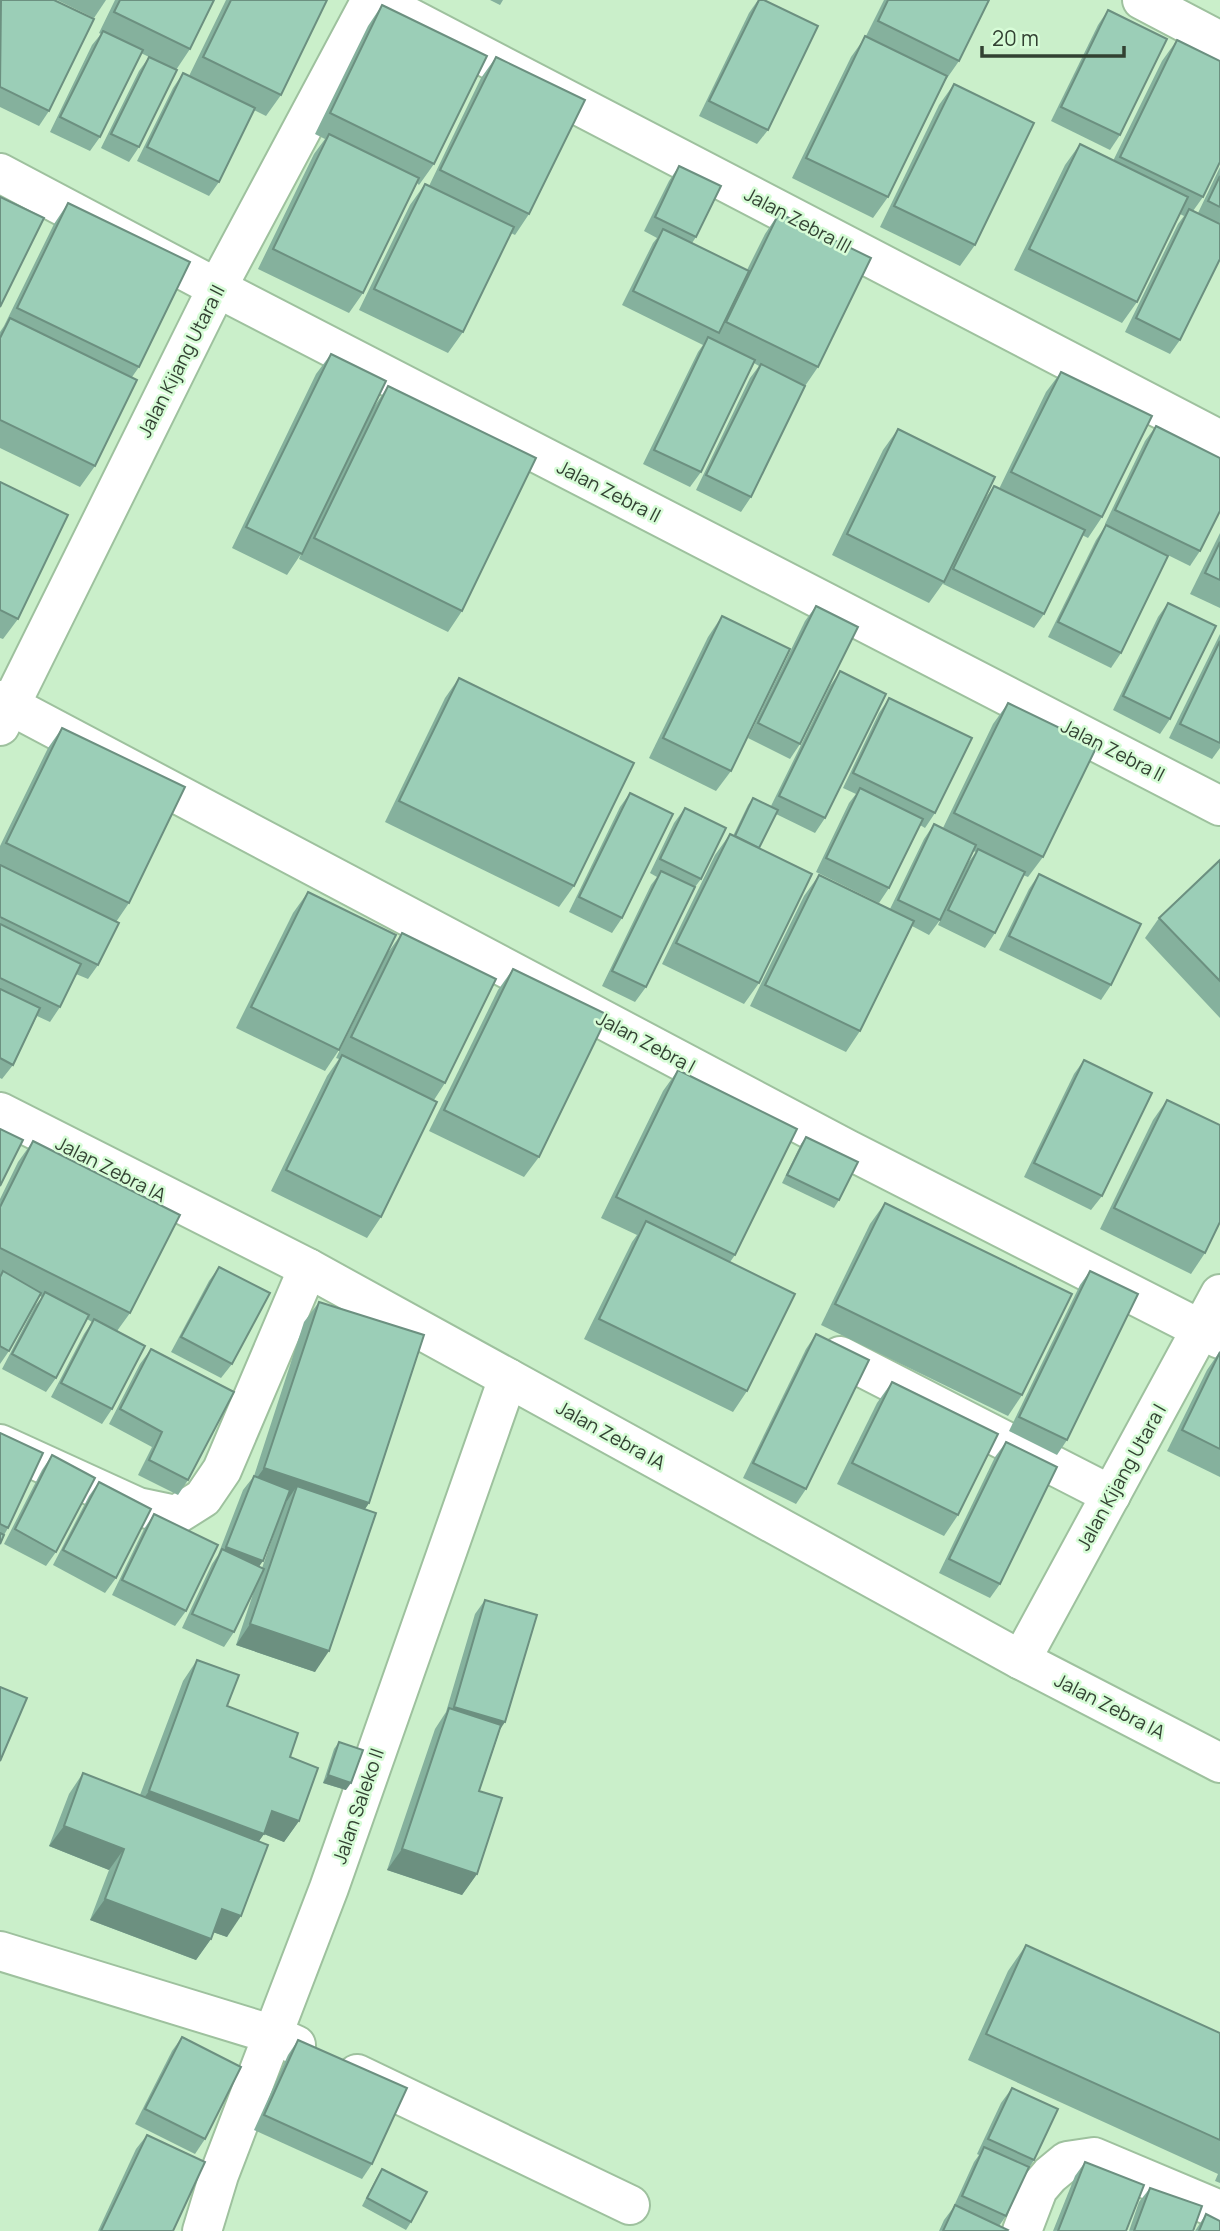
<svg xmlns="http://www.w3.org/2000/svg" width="1220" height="2231" viewBox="0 0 1220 2231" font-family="Manrope,sans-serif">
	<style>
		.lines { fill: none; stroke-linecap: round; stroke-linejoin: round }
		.street-casing { stroke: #9ec19e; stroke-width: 42 }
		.street { stroke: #fff; stroke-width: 38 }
		.wall { fill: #85b19d; fill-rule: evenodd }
		.shaded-wall { fill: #6c9080 }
		.building { fill: #9bceb7; stroke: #6c9080; stroke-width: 2 }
		.labels { text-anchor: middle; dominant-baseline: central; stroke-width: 5; stroke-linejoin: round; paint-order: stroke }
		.street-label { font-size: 19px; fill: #324132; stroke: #d7fcd7 }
	</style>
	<rect width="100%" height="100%" fill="#caefca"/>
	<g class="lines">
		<defs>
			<g id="street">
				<polyline points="376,0 1220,440"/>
				<polyline points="1142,0 1220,41"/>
				<polyline points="0,173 217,288 1220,806"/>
				<polyline points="0,700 847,1149 1220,1339"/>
				<polyline points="0,726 217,288 371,0"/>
				<polyline points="0,1112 308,1268 1021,1660 1220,1763"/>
				<polyline points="840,1356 1111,1495"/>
				<polyline points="0,1444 138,1507 176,1515 203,1498 222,1470 308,1268"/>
				<polyline points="1021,1660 1220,1294"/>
				<polyline points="0,1951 274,2035 296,2045"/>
				<polyline points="357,2074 630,2205"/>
				<polyline points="202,2231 219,2175 329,1888 508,1378"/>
				<polyline points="1022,2231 1038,2189 1050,2175 1067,2161 1094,2157 1220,2210"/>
			</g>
		</defs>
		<use href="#street" class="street-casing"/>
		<use href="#street" class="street"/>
	</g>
	<g class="wall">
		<polygon points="0,0 54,0 49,111 39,126 0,107"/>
		<polygon points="57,0 106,0 94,18"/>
		<polygon points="115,0 214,0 190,49 176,70 139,147 129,162 101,148 139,71 149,57 141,53 100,137 90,151 50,132 92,45 101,34 99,33"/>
		<polygon points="226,0 327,0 281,95 266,116 254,110 219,182 209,196 137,161 173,88 183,73 189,76"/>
		<polygon points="490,0 503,0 500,5"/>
		<polygon points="758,0 768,130 757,144 699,116 749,13"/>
		<polygon points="884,0 989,0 959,61 945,81 888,197 873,218 792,178 851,57 866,36"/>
		<polygon points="382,5 434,164 419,185 417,183 363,293 349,313 258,269 314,154 325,139 315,134 368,26"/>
		<polygon points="1108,10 1120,135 1110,150 1051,121 1098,25"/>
		<polygon points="1177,40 1203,197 1193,211 1198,213 1220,167 1220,259 1180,340 1170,354 1125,332 1178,224 1184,216 1180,214 1137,302 1122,323 1014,270 1065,165 1080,144 1113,161 1162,61"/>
		<polygon points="496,57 529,214 515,235 511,233 463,332 448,353 359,310 410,205 425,184 429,186 481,78"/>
		<polygon points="954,84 975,245 960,266 880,227 939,105"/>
		<polygon points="679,166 696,237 692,243 747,270 765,234 779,213 818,367 805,386 751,497 741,512 696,490 750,378 759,366 754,363 701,472 690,487 643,464 698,352 703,345 622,305 653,243 657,238 644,231 669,181"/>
		<polygon points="68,203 139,367 132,377 95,466 80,487 0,448 0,332 4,326 54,224"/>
		<polygon points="331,354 374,407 388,386 462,611 448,632 299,559 301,554 287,575 232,548 316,374"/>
		<polygon points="1061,372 1102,517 1088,538 1082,535 1044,614 1034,628 943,584 944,582 929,603 832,555 883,450 898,429 984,500 994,486 999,489 1046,392"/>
		<polygon points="1156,426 1200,551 1190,566 1105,524 1145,441"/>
		<polygon points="0,482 18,619 3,639 0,638"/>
		<polygon points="1106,525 1121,653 1111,668 1048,637 1096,540"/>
		<polygon points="1220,533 1220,608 1190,594"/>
		<polygon points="1168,603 1170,719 1160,734 1113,710 1158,617"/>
		<polygon points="816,606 800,744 790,759 748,738 805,621"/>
		<polygon points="722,616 731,771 716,791 649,758 708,637"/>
		<polygon points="1220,634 1220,748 1212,759 1169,738"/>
		<polygon points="840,671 825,818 815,833 776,814 759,848 759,983 744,1004 662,964 715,855 730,834 733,836 748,805 753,798 771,806 830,686"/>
		<polygon points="459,678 574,886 559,907 385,822 445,698"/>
		<polygon points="889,698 935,813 925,828 920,825 889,888 879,903 816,872 849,803 856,794 843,788 879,713"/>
		<polygon points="1008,703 1043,857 1028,877 1023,875 995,933 985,948 938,925 968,863 976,852 973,851 940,920 929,935 912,926 860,1031 846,1052 750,1006 804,896 819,875 890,909 924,839 934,824 943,828 993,724"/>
		<polygon points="62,728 129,903 116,922 98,965 88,979 76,974 60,1007 50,1022 37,1016 13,1065 2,1079 0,1078 0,846 48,748"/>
		<polygon points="630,793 622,918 612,933 569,912 620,807"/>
		<polygon points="685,808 701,879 692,891 646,987 635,1002 602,986 651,885 657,877 650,873 674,823"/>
		<polygon points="1220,860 1220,1018 1145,938 1159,918"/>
		<polygon points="1039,874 1111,985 1101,1000 999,950 1029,889"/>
		<polygon points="308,892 339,1050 325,1071 236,1028 293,913"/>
		<polygon points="402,933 445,1083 434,1100 381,1217 367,1238 271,1191 327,1076 339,1059 336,1058 387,954"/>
		<polygon points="513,969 539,1157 524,1177 429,1131 498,990"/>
		<polygon points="1084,1060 1102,1196 1091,1210 1024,1177 1074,1074"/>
		<polygon points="678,1070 735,1255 730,1262 747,1391 733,1412 584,1339 632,1242 637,1235 601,1218 663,1091"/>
		<polygon points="1167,1100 1205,1253 1191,1274 1100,1229 1153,1120"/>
		<polygon points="806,1137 839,1200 834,1208 782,1183 801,1144"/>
		<polygon points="33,1141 130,1313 117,1331 112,1409 102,1424 51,1397 84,1334 92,1322 87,1319 56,1378 46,1392 2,1369 35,1306 42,1297 40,1296 9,1351 0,1364 0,1199 18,1162"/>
		<polygon points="885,1203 1022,1395 1008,1416 821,1325 870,1224"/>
		<polygon points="219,1267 232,1364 221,1378 171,1352 209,1281"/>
		<polygon points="1090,1271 1067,1440 1057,1455 1009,1431 1080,1285"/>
		<path d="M319,1302l50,201 -4,6 -50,163 -79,-27 20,-60 -22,47 -10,15 -42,-19 30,-64 6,-9 25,-65 11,-14 50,-154zM277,1525l-15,43 -3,-1z"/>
		<polygon points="816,1334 806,1489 796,1504 743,1478 806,1349"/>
		<polygon points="151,1349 188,1480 178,1495 138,1475 152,1447 109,1424 140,1364"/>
		<polygon points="1220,1351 1220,1477 1167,1451 1207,1370"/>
		<polygon points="892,1382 958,1515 944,1536 837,1484 877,1403"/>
		<polygon points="0,1433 8,1528 4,1535 0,1544"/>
		<polygon points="1006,1442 1000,1584 990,1598 939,1573 995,1457"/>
		<polygon points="52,1455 56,1552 46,1566 4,1544 42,1470"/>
		<polygon points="99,1482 116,1578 105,1593 53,1565 89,1496"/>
		<polygon points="154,1514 186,1611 175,1626 112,1595 144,1529"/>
		<polygon points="485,1600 500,1730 479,1791 477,1874 462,1895 387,1870 435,1729 446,1712 475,1614"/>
		<polygon points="197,1660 227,1706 290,1757 299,1821 284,1842 264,1834 259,1841 227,1937 213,1932 211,1939 196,1960 90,1920 109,1870 49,1846 69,1794 83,1773 140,1795 183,1681"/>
		<polygon points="339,1742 346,1790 323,1783 334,1749"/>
		<polygon points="1026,1945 1220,2033 1220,2183 1215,2181 1218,2174 968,2060 1008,1971"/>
		<polygon points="182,2037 205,2139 195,2154 135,2124 172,2051"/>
		<polygon points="298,2040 372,2164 362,2179 254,2130 288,2055"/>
		<polygon points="1012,2088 1034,2160 1026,2173 1006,2216 999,2226 1007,2231 939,2231 944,2220 953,2208 974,2162 979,2155 977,2154 1001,2103"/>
		<polygon points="147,2135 173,2231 98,2231 136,2149"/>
		<polygon points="1085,2162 1126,2231 1053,2231 1075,2176"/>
		<polygon points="382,2169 411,2222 406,2230 362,2206 377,2177"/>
		<polygon points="1150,2188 1193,2231 1129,2231 1139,2202"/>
		<polygon points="1206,2214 1220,2231 1195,2231"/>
	</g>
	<g class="shaded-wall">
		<polygon points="264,1468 369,1503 355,1524 297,1486 287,1501 249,1489"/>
		<polygon points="226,1547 263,1561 253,1575 218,1558"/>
		<polygon points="250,1624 329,1651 315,1672 236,1645"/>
		<polygon points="454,1707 505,1722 495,1737 446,1718"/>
		<polygon points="328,1775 351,1783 346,1790 323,1783"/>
		<polygon points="149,1791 272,1811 299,1821 284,1842 264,1834 249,1855 134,1812"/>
		<polygon points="64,1826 124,1849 109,1870 49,1846"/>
		<polygon points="402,1849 477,1874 462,1895 387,1870"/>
		<polygon points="105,1899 211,1939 196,1960 90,1920"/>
		<polygon points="222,1909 241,1916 227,1937 207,1930"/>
	</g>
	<g class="building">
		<polygon points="1,0 54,0 94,19 49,111 0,87"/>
		<polygon points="120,0 214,0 190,49 114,12"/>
		<polygon points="231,0 327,0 281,95 203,57"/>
		<polygon points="759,0 764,0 818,26 768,130 709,101"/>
		<polygon points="888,0 989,0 959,61 878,21"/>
		<polygon points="382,5 487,56 434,164 330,113"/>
		<polygon points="1108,10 1167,39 1120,135 1061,107"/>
		<polygon points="103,31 143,50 100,137 60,117"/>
		<polygon points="865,36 947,76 888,197 806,158"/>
		<polygon points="1177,40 1220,61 1220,162 1203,197 1120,157"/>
		<polygon points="149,57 177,70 139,147 111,134"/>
		<polygon points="496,57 585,100 529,214 440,170"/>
		<polygon points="183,73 255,108 219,182 147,147"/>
		<polygon points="954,84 1034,123 975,245 894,206"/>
		<polygon points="329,134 419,178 363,293 273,249"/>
		<polygon points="1080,144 1188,197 1137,302 1029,249"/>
		<polygon points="679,166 721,186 696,237 655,217"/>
		<polygon points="1220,176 1220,207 1208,201"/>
		<polygon points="425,184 514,227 463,332 374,289"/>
		<polygon points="0,197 44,218 0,307"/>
		<polygon points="68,203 190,262 139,367 17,308"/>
		<polygon points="1189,209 1220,224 1220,259 1180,340 1136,318"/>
		<polygon points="779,213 871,258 818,367 726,322"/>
		<polygon points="663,229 749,271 719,333 633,291"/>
		<polygon points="10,318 137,380 95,466 0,420 0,338"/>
		<polygon points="708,337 755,360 701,472 654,450"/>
		<polygon points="331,354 386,381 302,554 246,527"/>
		<polygon points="761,364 805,386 751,497 706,475"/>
		<polygon points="1061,372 1152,416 1102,517 1011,472"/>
		<polygon points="388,386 536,458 462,611 314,538"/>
		<polygon points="1156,426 1220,458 1220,511 1200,551 1115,510"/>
		<polygon points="898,429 995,477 944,582 847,534"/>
		<polygon points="0,482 68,515 18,619 0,610"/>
		<polygon points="994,486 1085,530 1044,614 953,569"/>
		<polygon points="1106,525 1168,556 1121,653 1058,622"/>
		<polygon points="1220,542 1220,580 1205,573"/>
		<polygon points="1168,603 1216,626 1170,719 1123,696"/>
		<polygon points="816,606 858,627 800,744 758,723"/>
		<polygon points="722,616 790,649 731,771 663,738"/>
		<polygon points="1220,641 1220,743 1180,724"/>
		<polygon points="840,671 886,694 825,818 779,796"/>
		<polygon points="459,678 634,763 574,886 399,801"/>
		<polygon points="889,698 972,738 935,813 853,773"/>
		<polygon points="1008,703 1097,746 1043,857 954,813"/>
		<polygon points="62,728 185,787 129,903 6,843"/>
		<polygon points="860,788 923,819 889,888 826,858"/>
		<polygon points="630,793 673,814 622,918 579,897"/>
		<polygon points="753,798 778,810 759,848 735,836"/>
		<polygon points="685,808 726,828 701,879 660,859"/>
		<polygon points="934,824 976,845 940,920 898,900"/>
		<polygon points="730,834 812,874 759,983 676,943"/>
		<polygon points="978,849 1025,872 995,933 948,910"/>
		<polygon points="1220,860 1220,981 1159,918"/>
		<polygon points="0,865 119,923 98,965 0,917"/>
		<polygon points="661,871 695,887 646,987 612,971"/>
		<polygon points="1039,874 1141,924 1111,985 1009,936"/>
		<polygon points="819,875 914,921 860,1031 765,985"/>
		<polygon points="308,892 396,935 339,1050 251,1007"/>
		<polygon points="0,924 81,964 60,1007 0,978"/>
		<polygon points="402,933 496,979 445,1083 351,1037"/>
		<polygon points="513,969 608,1015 539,1157 444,1110"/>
		<polygon points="0,989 40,1008 13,1065 0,1058"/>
		<polygon points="342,1055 437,1102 381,1217 286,1170"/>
		<polygon points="1084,1060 1152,1093 1102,1196 1034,1163"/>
		<polygon points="678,1070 797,1129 735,1255 616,1197"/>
		<polygon points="1167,1100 1220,1125 1220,1222 1205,1253 1114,1208"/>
		<polygon points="0,1129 23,1140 0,1186"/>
		<polygon points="806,1137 858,1162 839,1200 787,1175"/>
		<polygon points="33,1141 180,1215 130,1313 0,1248 0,1207"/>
		<polygon points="885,1203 1072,1294 1022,1395 835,1304"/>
		<polygon points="646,1221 795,1294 747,1391 599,1319"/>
		<polygon points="219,1267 270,1293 232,1364 181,1337"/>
		<polygon points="3,1271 41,1293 9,1351 0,1346 0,1277"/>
		<polygon points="1090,1271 1138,1294 1067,1440 1019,1417"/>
		<polygon points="45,1292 89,1315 56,1378 12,1354"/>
		<polygon points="319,1302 424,1335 369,1503 264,1468"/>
		<polygon points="94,1319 145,1346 112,1409 61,1383"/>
		<polygon points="816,1334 869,1360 806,1489 753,1463"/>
		<polygon points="151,1349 234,1392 188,1480 149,1460 162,1432 120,1409"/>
		<polygon points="1220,1352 1220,1449 1182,1430"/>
		<polygon points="892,1382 998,1434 958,1515 852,1463"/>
		<polygon points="0,1433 43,1453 8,1528 0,1524"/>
		<polygon points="1006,1442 1057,1467 1000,1584 949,1559"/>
		<polygon points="52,1455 95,1478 56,1552 15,1529"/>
		<polygon points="254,1476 290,1490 263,1561 226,1547"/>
		<polygon points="99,1482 151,1509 116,1578 63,1550"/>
		<polygon points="297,1486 376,1513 329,1651 250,1624"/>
		<polygon points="154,1514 218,1545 186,1611 122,1580"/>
		<polygon points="0,1533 4,1535 0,1544"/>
		<polygon points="222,1549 264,1569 234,1632 192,1614"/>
		<polygon points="485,1600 537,1615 505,1722 454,1707"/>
		<polygon points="197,1660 239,1675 227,1706 298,1733 290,1757 318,1768 299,1821 272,1811 264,1834 149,1791"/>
		<polygon points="0,1687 27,1698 0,1761"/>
		<polygon points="449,1708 501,1725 479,1791 502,1798 477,1874 402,1849"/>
		<polygon points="339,1742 363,1750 351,1783 328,1775"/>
		<polygon points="83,1773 268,1845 241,1916 222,1909 211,1939 105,1899 124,1849 64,1826"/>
		<polygon points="1026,1945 1220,2033 1220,2140 986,2034"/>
		<polygon points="182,2037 241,2067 205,2139 145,2109"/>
		<polygon points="298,2040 407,2088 372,2164 264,2115"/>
		<polygon points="1012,2088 1058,2109 1034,2160 988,2139"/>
		<polygon points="147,2135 205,2162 173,2231 101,2231"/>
		<polygon points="984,2147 1029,2167 1006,2216 962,2196"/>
		<polygon points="1085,2162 1144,2185 1126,2231 1058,2231"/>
		<polygon points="382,2169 427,2192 411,2222 367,2198"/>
		<polygon points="1150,2188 1202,2206 1193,2231 1134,2231"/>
		<polygon points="955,2205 1008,2230 1007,2231 943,2231"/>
		<polygon points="1206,2214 1220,2221 1220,2231 1199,2231"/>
	</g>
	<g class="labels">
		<g class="street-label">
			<text transform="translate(798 220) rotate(28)">Jalan Zebra III</text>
			<text transform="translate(181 361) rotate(-63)">Jalan Kijang Utara II</text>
			<text transform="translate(609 491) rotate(27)">Jalan Zebra II</text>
			<text transform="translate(1113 750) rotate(27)">Jalan Zebra II</text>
			<text transform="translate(646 1042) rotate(28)">Jalan Zebra I</text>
			<text transform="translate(111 1169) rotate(27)">Jalan Zebra IA</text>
			<text transform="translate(611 1435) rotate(29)">Jalan Zebra IA</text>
			<text transform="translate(1121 1477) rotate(-61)">Jalan Kijang Utara I</text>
			<text transform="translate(1110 1706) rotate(27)">Jalan Zebra IA</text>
			<text transform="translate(358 1806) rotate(-71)">Jalan Saleko II</text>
		</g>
	</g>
	<path d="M982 46v10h142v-10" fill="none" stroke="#324132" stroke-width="3.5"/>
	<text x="992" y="46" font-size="21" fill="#324132" stroke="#d7fcd7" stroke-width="5" paint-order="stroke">20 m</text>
</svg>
